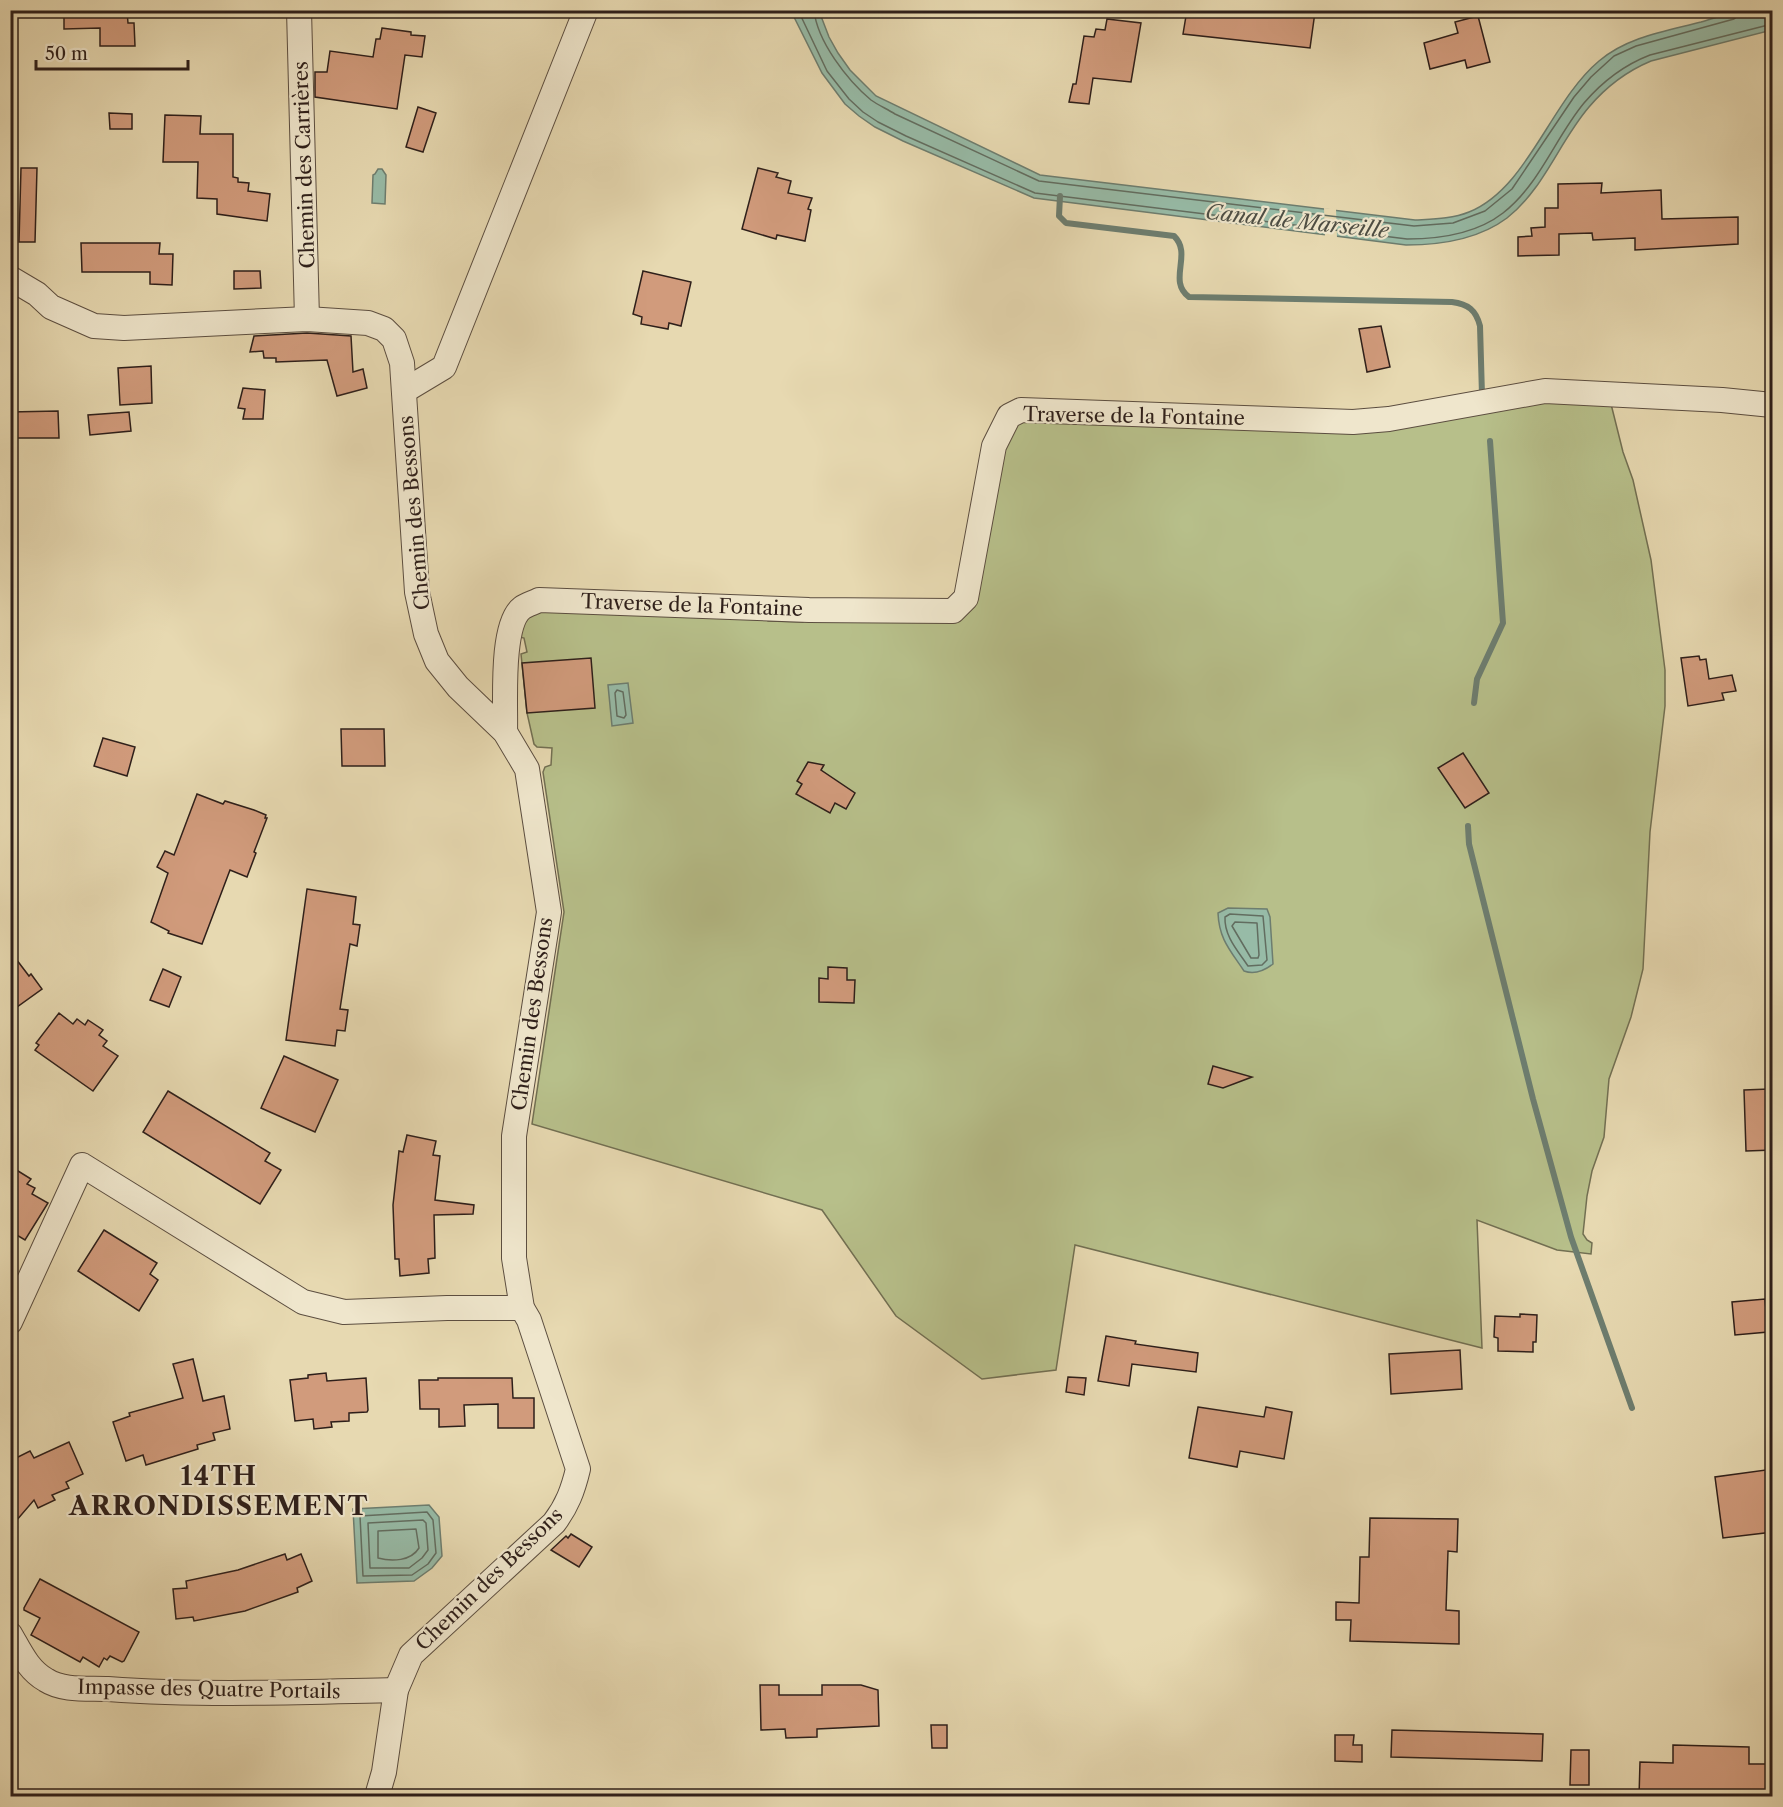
<svg xmlns="http://www.w3.org/2000/svg" width="1783" height="1807" viewBox="0 0 1783 1807" font-family="'Libre Caslon Text',serif">
	<style>
		.green { fill: #b7bf8a; stroke: #726f52; stroke-width: 1.5 }
		.water { fill: #97bba7; stroke: #6d7d6f; stroke-width: 1.5 }
		.pier { fill: #e7d9b1 }
		.lines { fill: none; stroke-linecap: round; stroke-linejoin: round }
		.shore { stroke: #626d60; stroke-width: 1.5 }
		.stream { stroke: #6d7d6f; stroke-width: 6 }
		.building { fill: #d19b7c; stroke: #2e1f1a; stroke-width: 1.5 }
		.minor-casing { stroke: #5c4e40; stroke-width: 26 }
		.minor { stroke: #efe6cc; stroke-width: 24 }
		.labels { text-anchor: middle; dominant-baseline: central; stroke-width: 4.5; stroke-linejoin: round; paint-order: stroke }
		.street-label { font-size: 20px; fill: #2e1f1a; stroke: #efe6cc }
		.water-label { font-size: 21px; font-style: italic; fill: #4e4e44; stroke: #efe6cc }
		.district-label { font-size: 26px; font-weight: bold; letter-spacing: 1.5px; fill: #2e1f1a; stroke: #efe6cc }
	</style>
	<rect width="100%" height="100%" fill="#e7d9b1"/>
	<filter id="stains"><feTurbulence type="fractalNoise" baseFrequency=".00333" numOctaves="4"/><feColorMatrix values="0 0 0 0 .2 0 0 0 0 .09 0 0 0 0 .02 0 0 0 .5 -.17"/></filter>
	<radialGradient id="worn" r=".72"><stop offset=".6" stop-color="#630" stop-opacity="0"/><stop offset="1" stop-color="#630" stop-opacity=".3"/></radialGradient>
	<polygon class="green" points="1537,395 1610,400 1623,452 1633,480 1651,560 1665,670 1665,706 1650,832 1643,969 1631,1017 1609,1079 1604,1137 1592,1171 1587,1196 1583,1234 1587,1240 1592,1243 1591,1254 1557,1250 1477,1220 1482,1348 1075,1245 1056,1370 982,1379 896,1316 822,1210 532,1124 564,912 543,772 545,767 551,765 552,748 537,747 534,744 527,713 521,654 527,652 524,638 516,636 518,627 540,604 761,614 768,621 803,622 812,613 961,615 999,451 1022,417 1355,426"/>
	<g class="water">
		<path d="M791,11h28l10,26 9,16 12,17 26,26 164,79 375,45c18,-1 37,-1 54,-8 59,-24 81,-110 130,-151 28,-24 67,-30 102,-39 14,-4 29,-10 44,-11 9,-1 18,0 27,0v19l-121,31c-24,10 -45,26 -62,46 -30,35 -45,82 -82,111 -28,21 -66,27 -101,27l-372,-47 -131,-57 -28,-14 -16,-11 -14,-12 -23,-31z"/>
		<polygon points="378,169 382,169 386,175 385,204 372,203 373,175 375,174"/>
		<polygon points="628,683 633,723 612,726 608,685"/>
		<path d="M1228,908l39,1 3,8 3,47c-9,7 -18,11 -29,7 -14,-21 -25,-32 -26,-58z"/>
		<polygon points="429,1505 439,1517 442,1556 432,1568 414,1581 357,1583 353,1509"/>
	</g>
	<polygon class="pier" points="1324,208 1336,209 1337,238 1325,239"/>
	<g class="lines">
		<g class="shore">
			<path d="M798,10l29,61 22,28 14,13 15,10 28,14 129,57 372,46c32,0 69,-5 96,-26 37,-29 52,-75 81,-110 18,-21 40,-38 66,-48l122,-31"/>
			<path d="M814,10c3,31 33,70 57,90 7,5 16,9 24,14l144,67 375,45 39,-3 32,-12 27,-22 62,-92 17,-20 23,-21 22,-10 98,-27 4,-3 1,-6"/>
			<polygon points="617,690 623,692 626,715 624,718 617,716 615,693"/>
			<path d="M1230,914l33,2 4,44 -5,5 -14,1c-10,-15 -24,-30 -23,-49z"/>
			<polygon points="1235,922 1257,923 1259,955 1258,958 1251,958 1232,926"/>
			<polygon points="427,1512 433,1520 436,1553 428,1564 412,1575 363,1576 360,1516"/>
			<polygon points="423,1520 426,1523 428,1550 422,1558 409,1568 370,1568 368,1523"/>
			<path d="M416,1529l3,19c-8,13 -27,14 -41,10v-27z"/>
		</g>
		<g class="stream">
			<path d="M1060,196l-1,20 7,7 108,13c19,18 -7,45 15,61l263,5c16,2 24,8 28,24l2,69"/>
			<polyline points="1474,703 1477,679 1503,623 1490,441"/>
			<polyline points="1468,826 1469,844 1533,1099 1571,1237 1632,1408"/>
		</g>
	</g>
	<g class="building">
		<polygon points="64,10 127,11 128,23 134,23 135,46 100,46 100,28 64,29"/>
		<polygon points="1187,10 1315,12 1310,48 1183,34"/>
		<polygon points="1478,16 1490,62 1467,68 1465,60 1430,69 1424,43 1458,33 1455,22"/>
		<polygon points="1107,19 1141,23 1131,82 1093,78 1089,104 1069,102 1073,84 1076,84 1084,36 1094,37 1096,29 1105,30"/>
		<polygon points="382,28 411,32 411,35 425,36 422,57 405,55 397,109 315,97 315,72 327,72 330,51 373,57 376,39 380,39"/>
		<polygon points="418,107 436,113 423,152 406,147"/>
		<polygon points="109,113 132,114 132,129 110,129"/>
		<polygon points="165,115 201,116 200,134 233,134 233,177 238,178 238,182 249,183 248,191 270,194 267,221 217,214 217,199 197,198 198,162 163,162"/>
		<polygon points="21,168 37,168 35,242 19,242"/>
		<polygon points="758,168 778,173 776,177 791,181 788,193 812,198 808,209 811,210 805,241 777,235 776,239 742,229"/>
		<polygon points="1602,183 1601,193 1661,190 1662,219 1738,217 1738,244 1635,250 1635,238 1593,240 1592,233 1559,234 1559,255 1518,256 1518,237 1532,236 1531,228 1545,227 1545,208 1558,208 1558,184"/>
		<polygon points="81,243 160,243 159,254 173,254 172,285 150,284 150,272 82,272"/>
		<polygon points="234,271 260,271 261,288 234,289"/>
		<polygon points="643,271 691,282 681,326 669,323 668,329 641,324 642,317 633,314"/>
		<polygon points="1381,326 1390,367 1367,372 1359,329"/>
		<polygon points="307,333 351,336 353,372 363,369 367,388 337,396 327,360 276,362 276,358 264,358 263,351 250,352 254,336"/>
		<polygon points="151,366 152,403 120,405 118,368"/>
		<polygon points="243,388 265,390 263,419 243,419 245,409 238,408"/>
		<polygon points="58,411 59,438 10,438 10,412"/>
		<polygon points="129,412 131,431 90,435 88,415"/>
		<polygon points="1699,656 1700,660 1706,659 1709,679 1732,675 1736,691 1722,693 1724,700 1688,706 1681,658"/>
		<polygon points="591,658 595,708 527,713 522,663"/>
		<polygon points="341,729 384,729 385,766 342,766"/>
		<polygon points="103,738 135,747 127,776 94,766"/>
		<polygon points="1463,753 1489,793 1465,808 1438,768"/>
		<polygon points="808,762 824,765 821,770 855,793 846,809 835,803 830,813 796,794 802,784 797,781"/>
		<polygon points="197,794 223,804 225,801 254,810 266,815 265,818 267,818 254,852 256,853 247,877 230,870 202,944 168,933 169,931 151,922 168,873 157,867 165,851 174,855"/>
		<polygon points="307,889 356,897 353,924 360,925 357,946 350,944 340,1009 348,1010 345,1031 337,1030 335,1046 286,1040"/>
		<polygon points="10,951 29,976 31,974 42,989 10,1012"/>
		<polygon points="828,967 847,968 847,980 855,980 854,1003 819,1002 819,978 828,979"/>
		<polygon points="163,969 181,977 169,1007 150,1000"/>
		<polygon points="59,1013 73,1024 77,1019 85,1025 88,1020 103,1030 99,1035 107,1041 103,1046 118,1056 93,1091 35,1050 39,1045 36,1043"/>
		<polygon points="284,1056 338,1080 315,1132 261,1108"/>
		<polygon points="1213,1066 1252,1077 1223,1088 1208,1084"/>
		<polygon points="1769,1089 1769,1095 1773,1094 1773,1150 1746,1151 1744,1090"/>
		<polygon points="168,1091 270,1153 265,1161 281,1170 260,1204 143,1132"/>
		<polygon points="407,1135 436,1141 433,1155 440,1156 435,1200 474,1205 473,1214 434,1215 435,1258 428,1259 429,1273 400,1276 399,1259 395,1259 393,1205 399,1151 403,1152"/>
		<polygon points="10,1166 31,1179 27,1184 35,1188 32,1194 48,1203 25,1240 10,1231"/>
		<polygon points="104,1230 157,1263 150,1274 158,1280 139,1311 78,1271"/>
		<polygon points="1765,1299 1768,1332 1735,1335 1732,1302"/>
		<polygon points="1520,1314 1537,1315 1536,1342 1533,1342 1533,1352 1498,1351 1498,1338 1494,1337 1495,1316 1520,1317"/>
		<polygon points="1106,1336 1136,1341 1135,1344 1198,1353 1196,1372 1132,1364 1129,1386 1098,1381"/>
		<polygon points="1460,1350 1462,1389 1391,1394 1389,1354"/>
		<polygon points="193,1359 203,1401 224,1396 230,1429 213,1433 215,1440 197,1445 198,1449 146,1465 143,1455 126,1461 113,1422 130,1416 129,1413 183,1398 173,1364"/>
		<polygon points="326,1373 327,1381 366,1378 368,1410 367,1412 349,1413 349,1421 331,1422 332,1427 314,1429 313,1419 295,1421 290,1380 308,1378 308,1375"/>
		<polygon points="1068,1377 1086,1378 1084,1395 1066,1392"/>
		<polygon points="438,1378 512,1378 513,1398 534,1398 534,1428 498,1428 498,1404 464,1405 465,1426 439,1427 439,1409 420,1409 419,1380 438,1380"/>
		<polygon points="1198,1407 1264,1417 1266,1407 1292,1412 1284,1459 1240,1451 1237,1467 1189,1458"/>
		<polygon points="69,1442 83,1474 66,1482 69,1488 52,1495 55,1500 38,1508 34,1500 10,1528 10,1461 30,1451 34,1458"/>
		<polygon points="1773,1469 1773,1532 1723,1538 1715,1477"/>
		<polygon points="1370,1518 1458,1519 1457,1552 1448,1551 1446,1610 1459,1611 1459,1644 1350,1641 1351,1620 1336,1620 1336,1602 1359,1603 1360,1557 1369,1557"/>
		<polygon points="571,1534 592,1547 579,1567 551,1550 566,1536 568,1538"/>
		<polygon points="285,1554 287,1560 301,1554 312,1581 297,1588 298,1592 245,1611 194,1621 193,1617 176,1619 173,1589 187,1588 186,1581 238,1570"/>
		<polygon points="40,1579 139,1632 124,1661 122,1662 110,1656 107,1660 104,1658 99,1667 83,1657 80,1662 31,1635 40,1618 24,1610 24,1608"/>
		<polygon points="760,1685 779,1685 779,1695 822,1695 822,1685 861,1685 878,1690 879,1726 817,1729 817,1737 786,1738 785,1729 761,1730"/>
		<polygon points="931,1725 947,1725 947,1748 932,1748"/>
		<polygon points="1392,1730 1543,1734 1542,1761 1391,1757"/>
		<polygon points="1335,1735 1354,1735 1353,1745 1362,1745 1362,1762 1335,1761"/>
		<polygon points="1673,1745 1749,1747 1749,1764 1773,1764 1773,1797 1639,1797 1640,1762 1673,1763"/>
		<polygon points="1571,1750 1589,1750 1589,1785 1570,1785"/>
	</g>
	<g class="lines">
		<defs>
			<g id="minor">
				<polyline points="299,10 307,319"/>
				<path d="M10,278l27,16 14,13 43,19 30,2 183,-9 61,4 16,6 10,10 8,24 15,229 9,42 11,27 21,26 47,45 22,37 22,143 -35,224v122l8,50 7,12 49,149c-5,21 -11,37 -24,54l-143,132 -15,35 -12,82 -7,24"/>
				<polyline points="404,391 444,367 586,10"/>
				<path d="M505,732c1,-27 -5,-107 17,-124 4,-3 11,-5 17,-8l270,10 144,1 13,-13 28,-152 15,-30 12,-6 332,12 36,-3 156,-28 177,9 50,5"/>
				<polyline points="10,1322 82,1165 303,1302 344,1312 447,1308 522,1308"/>
				<path d="M10,1634c10,17 18,36 36,46 17,11 42,8 62,9 96,7 193,3 288,1"/>
			</g>
		</defs>
		<use href="#minor" class="minor-casing"/>
		<use href="#minor" class="minor"/>
	</g>
	<g class="labels">
		<g class="street-label">
			<text transform="translate(304 165) rotate(-92)">Chemin des Carrières</text>
			<text transform="translate(1134 416) rotate(1)">Traverse de la Fontaine</text>
			<text transform="translate(414 513) rotate(-95)">Chemin des Bessons</text>
			<text transform="translate(692 605) rotate(2)">Traverse de la Fontaine</text>
			<text transform="translate(532 1014) rotate(-82)">Chemin des Bessons</text>
			<text transform="translate(489 1579) rotate(-44)">Chemin des Bessons</text>
			<text transform="translate(209 1689) rotate(1)">Impasse des Quatre Portails</text>
		</g>
		<g class="water-label">
			<text transform="translate(1297 221) rotate(6)">Canal de Marseille</text>
		</g>
		<g class="district-label">
			<text x="219" y="1476">14TH<tspan x="219" dy="30">ARRONDISSEMENT</tspan></text>
		</g>
	</g>
	<rect width="1783" height="1807" fill="none" stroke="#e7d9b1" stroke-width="36"/>
	<rect x="12" y="12" width="1759" height="1783" fill="none" stroke="#2e1f1a" stroke-width="3"/>
	<rect x="18" y="18" width="1747" height="1771" fill="none" stroke="#2e1f1a" stroke-width="1.5"/>
	<path d="M36 60v9h152v-9" fill="none" stroke="#2e1f1a" stroke-width="3"/>
	<text x="45" y="60" font-size="18" fill="#2e1f1a" stroke="#efe6cc" stroke-width="4.5" paint-order="stroke">50 m</text>
	<rect width="100%" height="100%" filter="url(#stains)"/>
	<rect width="100%" height="100%" fill="url(#worn)"/>
</svg>
